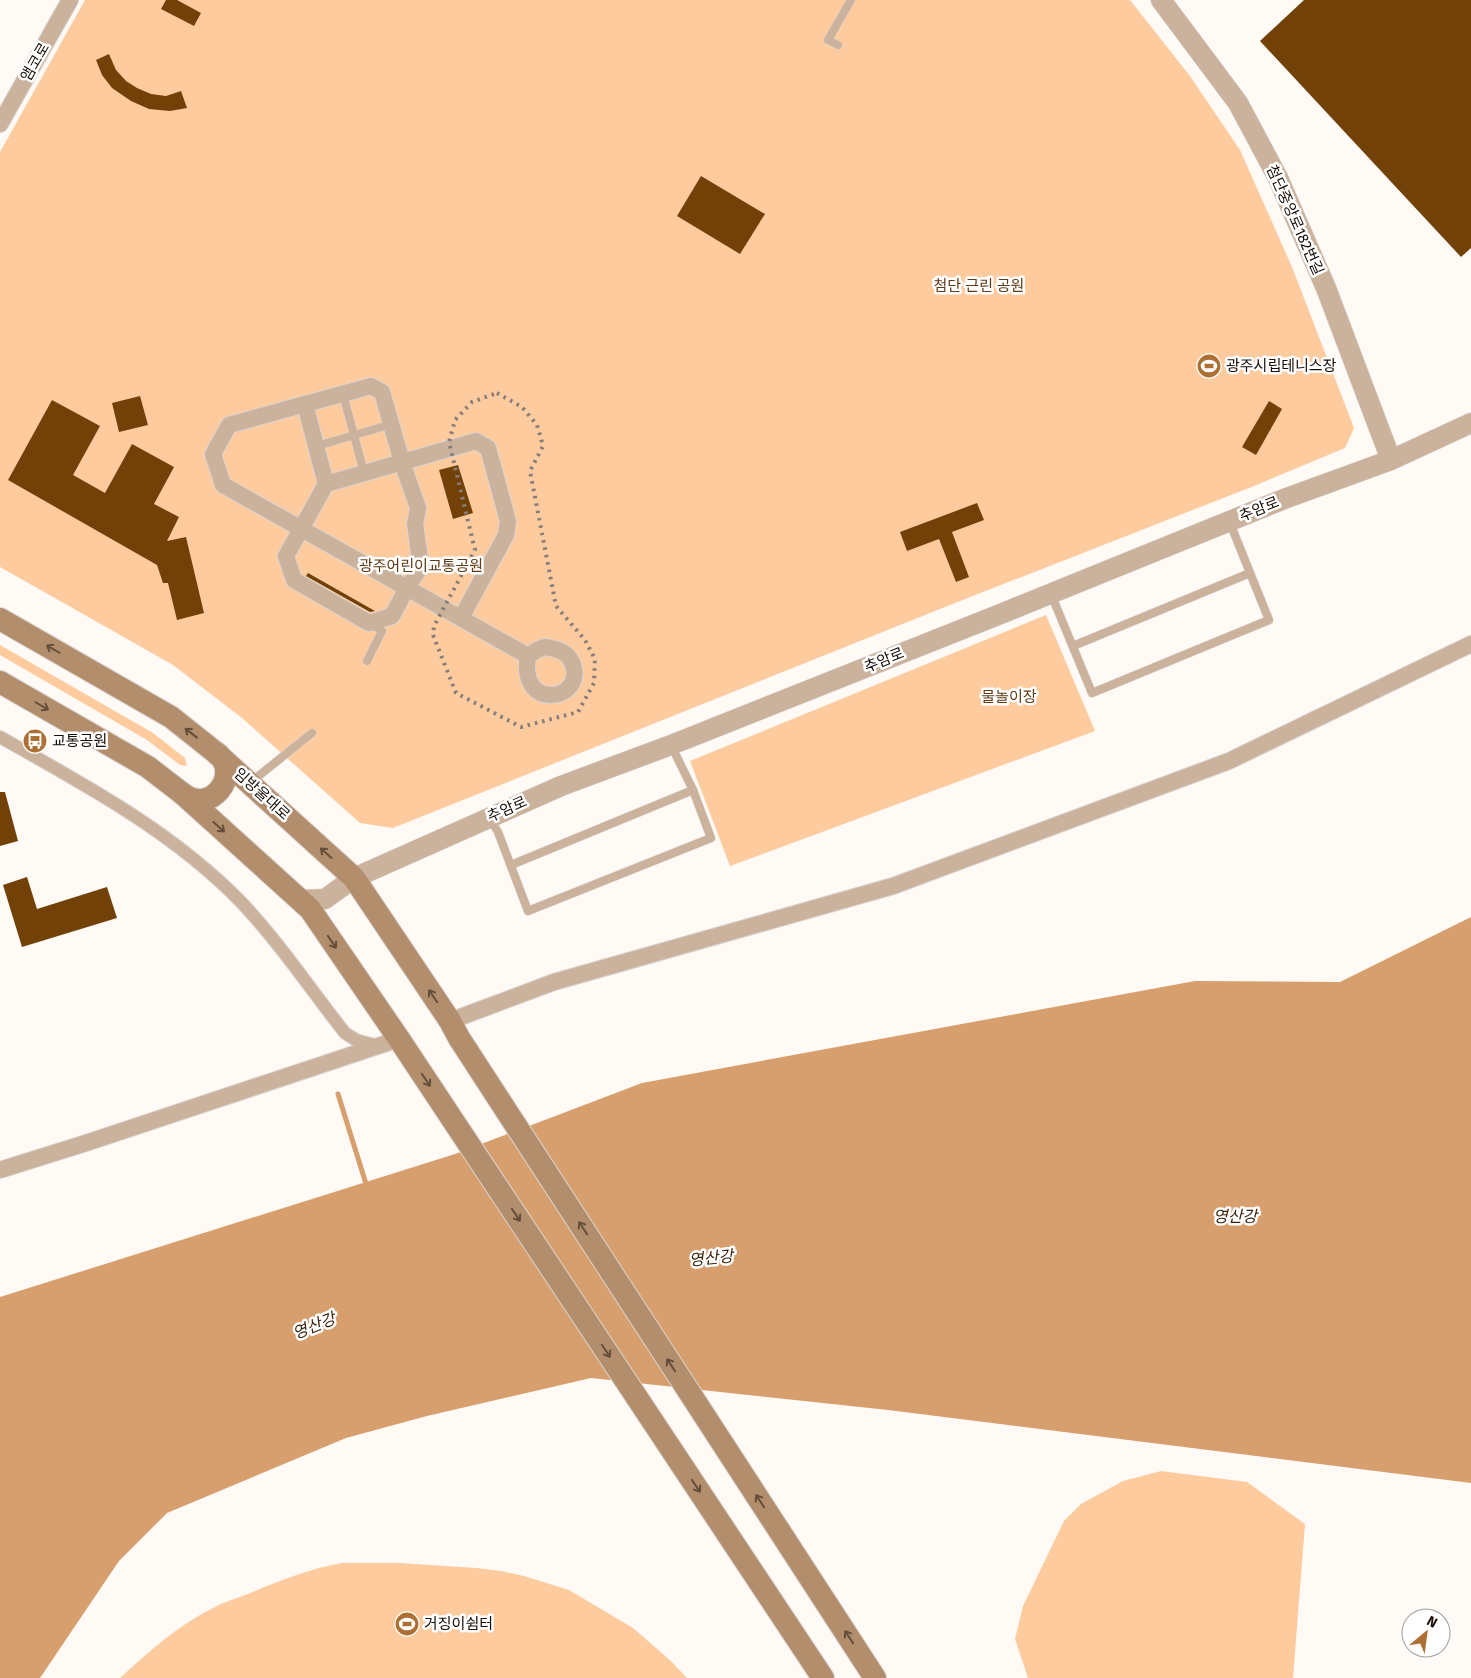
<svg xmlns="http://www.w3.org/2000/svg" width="1471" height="1678" viewBox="0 0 1471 1678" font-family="'Fira Sans','Noto Sans KR',sans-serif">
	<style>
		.green { fill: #fecb9f }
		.water { fill: #d79f6d }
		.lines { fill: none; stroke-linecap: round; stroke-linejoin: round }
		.stream { stroke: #d79f6d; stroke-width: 5 }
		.building { fill: #724108 }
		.service-casing { stroke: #dad4d0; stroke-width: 9 }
		.pedestrian-casing { stroke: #dad4d0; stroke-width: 14 }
		.minor-casing { stroke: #dad4d0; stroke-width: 18 }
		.tertiary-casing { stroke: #dad4d0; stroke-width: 21 }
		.secondary-casing { stroke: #dad4d0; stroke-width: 24 }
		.service { stroke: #cbb29c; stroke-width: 8 }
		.pedestrian { stroke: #cbb29c; stroke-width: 12 }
		.minor { stroke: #cbb29c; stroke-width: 16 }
		.tertiary { stroke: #cbb29c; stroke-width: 20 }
		.secondary { stroke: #b38e6d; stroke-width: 22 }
		.rail { stroke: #847d78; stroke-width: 4; stroke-dasharray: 2.5 5; stroke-linecap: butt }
		.oneway { stroke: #644e3a }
		.labels { text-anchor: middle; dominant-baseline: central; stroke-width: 5; stroke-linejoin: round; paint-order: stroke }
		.street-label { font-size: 15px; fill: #150d07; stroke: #fff }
		.park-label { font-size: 15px; fill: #613b15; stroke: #fff }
		.poi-label { font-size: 15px; fill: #150d07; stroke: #fff; text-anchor: start }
		.water-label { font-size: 16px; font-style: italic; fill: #3c250e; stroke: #fff }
	</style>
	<rect width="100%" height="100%" fill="#fffaf6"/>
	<g class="green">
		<polygon points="85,0 1130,0 1190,76 1240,150 1292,267 1354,428 1345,448 1254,486 955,603 393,828 360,823 242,718 173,665 0,567 0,152"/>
		<polygon points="1046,615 1095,731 730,866 690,761"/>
		<polygon points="0,645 153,733 185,758 187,766 180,765 147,740 0,655"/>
		<polygon points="1161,1471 1247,1482 1305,1524 1293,1678 1028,1678 1015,1639 1023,1606 1064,1521 1081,1504 1123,1481"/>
		<path d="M342,1563h57l78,5 24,3 23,5 45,14 64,38 38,33 16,17h-567c29,-27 60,-54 95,-71 13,-7 27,-10 40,-16 29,-12 57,-23 87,-28z"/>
	</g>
	<polygon class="water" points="1471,917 1471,1483 888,1410 591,1378 427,1416 346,1438 167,1513 119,1561 40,1678 0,1678 0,1297 455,1154 642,1083 1195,981 1340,982"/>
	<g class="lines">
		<polyline class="stream" points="338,1094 367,1187"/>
	</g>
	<g class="building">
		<polygon points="166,0 177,0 201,13 194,26 161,9"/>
		<polygon points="1304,0 1471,0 1471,248 1461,257 1260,41"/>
		<polygon points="109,54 116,70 126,81 137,88 151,94 166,96 181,91 187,108 170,111 149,109 131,101 112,88 102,75 96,60"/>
		<polygon points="701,176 765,214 740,254 677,216"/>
		<polygon points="140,396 148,425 119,432 112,403"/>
		<polygon points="52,400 100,426 73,475 105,493 132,444 174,467 154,504 179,517 167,541 186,537 204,613 177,620 168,583 163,583 157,565 8,480"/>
		<polygon points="1269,401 1282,409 1256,455 1242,447"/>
		<polygon points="458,465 473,513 453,519 439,470"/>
		<polygon points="977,503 984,520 952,532 969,577 956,582 939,539 907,551 900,532"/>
		<polygon points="308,573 375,611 370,612 306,576"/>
		<polygon points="0,792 5,792 18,841 0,846"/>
		<polygon points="27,877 37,909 107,887 117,918 22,947 3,885"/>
	</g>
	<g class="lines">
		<defs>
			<g id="service">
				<polyline points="838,45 828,40 851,0"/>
				<polyline points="343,394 364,473"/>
				<polyline points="317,446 392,424"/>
				<polyline points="1051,594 1092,693 1269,620 1230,523"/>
				<polyline points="1073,646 1250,573"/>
				<polyline points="367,661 382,631 370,623"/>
				<polyline points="251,782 312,733"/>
				<polyline points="490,819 498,832 528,911 711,838 693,790 671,745"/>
				<polyline points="511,865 693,790"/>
			</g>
			<path id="pedestrian" d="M0,737c85,48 172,94 241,165 38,40 70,88 104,131l11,7 22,6"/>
			<g id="minor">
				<polyline points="0,124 70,0"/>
				<polygon points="371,386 382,392 402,462 418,508 415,524 421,566 407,588 223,485 213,454 229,425"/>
				<polyline points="305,404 326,484"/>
				<polyline points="461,618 506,535 508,521 488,448 476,441 326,484 286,556 294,580 369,623 392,616 407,588 528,656"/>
				<path d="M545,647c13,2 24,5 28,18 12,36 -55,47 -45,-9l9,-6z"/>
				<polyline points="450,1021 554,982 893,886 1229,761 1471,644"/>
				<polyline points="0,1170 86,1143 399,1039"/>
			</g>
			<g id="tertiary">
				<polyline points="1161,0 1238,103 1278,178 1326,288 1391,460"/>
				<polyline points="300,900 325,899 354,878 561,786 671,745 998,615 1284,499 1391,460 1471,423"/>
			</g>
			<g id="secondary">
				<polyline points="0,619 171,717 215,752 354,878 450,1021 459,1038 875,1678"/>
				<polyline points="0,682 148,767 183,794 310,909 399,1039 823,1678"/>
				<path d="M183,794c28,21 58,-19 35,-40"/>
			</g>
		</defs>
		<use href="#service" class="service-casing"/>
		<use href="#pedestrian" class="pedestrian-casing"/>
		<use href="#minor" class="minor-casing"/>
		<use href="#tertiary" class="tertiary-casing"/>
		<use href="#secondary" class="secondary-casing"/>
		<use href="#service" class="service"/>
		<use href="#pedestrian" class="pedestrian"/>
		<use href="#minor" class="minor"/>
		<use href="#tertiary" class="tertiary"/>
		<use href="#secondary" class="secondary"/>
		<polygon class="rail" points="497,393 522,407 537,425 543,446 530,471 556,606 585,640 595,659 594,683 578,712 521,727 456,693 433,635 434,626 475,550 449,442 455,420 472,402"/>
	</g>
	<defs><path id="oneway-shaft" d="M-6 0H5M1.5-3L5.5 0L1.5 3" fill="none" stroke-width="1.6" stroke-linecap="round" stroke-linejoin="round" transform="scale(1.25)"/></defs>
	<g class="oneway">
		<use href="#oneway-shaft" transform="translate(53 649) rotate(-150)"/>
		<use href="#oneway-shaft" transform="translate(42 706) rotate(30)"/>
		<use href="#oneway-shaft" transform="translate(191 733) rotate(-142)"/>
		<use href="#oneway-shaft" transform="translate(219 827) rotate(42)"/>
		<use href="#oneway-shaft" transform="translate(326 853) rotate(-138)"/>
		<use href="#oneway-shaft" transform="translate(332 942) rotate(56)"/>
		<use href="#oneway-shaft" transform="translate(433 996) rotate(-124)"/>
		<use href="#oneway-shaft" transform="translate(426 1080) rotate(56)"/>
		<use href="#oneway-shaft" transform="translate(516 1215) rotate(56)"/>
		<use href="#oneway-shaft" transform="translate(583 1228) rotate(-123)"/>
		<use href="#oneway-shaft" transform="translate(606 1351) rotate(56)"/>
		<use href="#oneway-shaft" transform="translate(671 1365) rotate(-123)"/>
		<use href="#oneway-shaft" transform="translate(696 1486) rotate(56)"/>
		<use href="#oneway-shaft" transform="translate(760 1501) rotate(-123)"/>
		<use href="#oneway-shaft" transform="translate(849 1637) rotate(-123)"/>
	</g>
	<defs>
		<symbol id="stadium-disc" viewBox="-11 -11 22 22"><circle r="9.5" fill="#ad7034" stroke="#fff"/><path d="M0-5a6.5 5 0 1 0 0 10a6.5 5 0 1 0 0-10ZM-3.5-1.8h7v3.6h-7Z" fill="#fff"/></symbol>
		<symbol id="bus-disc" viewBox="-11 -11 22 22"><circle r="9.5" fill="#ad7034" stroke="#fff"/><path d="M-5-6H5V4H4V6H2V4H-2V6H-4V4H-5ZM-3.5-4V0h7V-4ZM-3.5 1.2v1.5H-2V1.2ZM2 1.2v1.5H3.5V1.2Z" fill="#fff"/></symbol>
	</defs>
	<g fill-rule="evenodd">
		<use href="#stadium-disc" x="1195" y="352" width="28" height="28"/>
		<use href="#bus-disc" x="21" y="727" width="28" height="28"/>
		<use href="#stadium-disc" x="393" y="1610" width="28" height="28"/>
	</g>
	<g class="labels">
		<g class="street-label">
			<text transform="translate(35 62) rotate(-60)">앰코로</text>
			<text transform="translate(1295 220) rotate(66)">첨단중앙로182번길</text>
			<text transform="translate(1259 509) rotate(-22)">추암로</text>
			<text transform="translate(884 660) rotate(-22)">추암로</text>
			<text transform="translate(262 794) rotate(42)">임방울대로</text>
			<text transform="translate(507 809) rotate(-24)">추암로</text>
		</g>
		<g class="park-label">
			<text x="979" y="286">첨단 근린 공원</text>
			<text x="421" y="566">광주어린이교통공원</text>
			<text x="1009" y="697">물놀이장</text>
		</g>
		<g class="poi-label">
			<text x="1226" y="366">광주시립테니스장</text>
			<text x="52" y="741">교통공원</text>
			<text x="424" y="1624">거징이쉼터</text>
		</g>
		<g class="water-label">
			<text x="1235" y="1216">영산강</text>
			<text transform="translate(711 1258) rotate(-6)">영산강</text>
			<text transform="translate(314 1326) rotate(-22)">영산강</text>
		</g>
	</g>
	<g transform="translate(1426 1633) rotate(29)"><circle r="24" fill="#ffffff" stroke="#a19e9c"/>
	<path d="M0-4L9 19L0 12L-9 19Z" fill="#ad7034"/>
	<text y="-8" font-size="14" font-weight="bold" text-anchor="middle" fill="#150d07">N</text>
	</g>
</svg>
